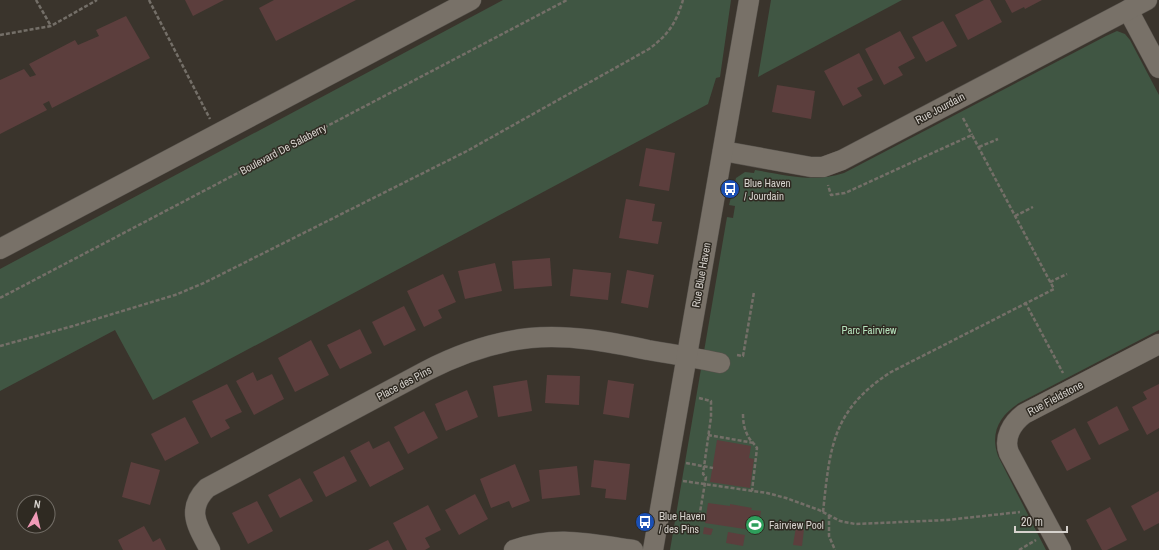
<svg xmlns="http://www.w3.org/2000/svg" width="1159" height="550" viewBox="0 0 1159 550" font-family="'Archivo Narrow',sans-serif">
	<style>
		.green { fill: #405643 }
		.building { fill: #5c3e3d }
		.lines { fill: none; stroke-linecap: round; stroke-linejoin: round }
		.minor-casing { stroke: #57524c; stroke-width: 21 }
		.path { stroke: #746f68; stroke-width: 2.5; stroke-dasharray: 4 2; stroke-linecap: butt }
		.minor { stroke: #787168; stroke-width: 20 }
		.labels { text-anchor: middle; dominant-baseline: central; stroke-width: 3; stroke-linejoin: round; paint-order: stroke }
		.street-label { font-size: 11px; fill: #d6d2cd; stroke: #2f2a22 }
		.poi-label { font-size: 11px; fill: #d6d2cd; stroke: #2f2a22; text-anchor: start }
		.park-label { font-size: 11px; fill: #b6e4bd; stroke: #2f2a22 }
	</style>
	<rect width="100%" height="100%" fill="#3a342c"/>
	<g class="green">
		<polygon points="503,0 731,0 720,77 716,78 708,104 153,400 115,330 0,391 0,269"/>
		<polygon points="771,0 902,0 758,77"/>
		<path d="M1117,31l8,3 5,6 29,55v235l-140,73c-20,13 -29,30 -21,53l48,94h-376l57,-333 6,1 2,-12 -6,-1 7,-27 9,-6 9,1 1,-3c31,5 58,13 89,3l262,-137z"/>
	</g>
	<g class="building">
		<polygon points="185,0 224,0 193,16"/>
		<polygon points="274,0 356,0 276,41 259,8"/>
		<polygon points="984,0 990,0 1002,22 968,40 955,15"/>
		<polygon points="1005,0 1042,0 1025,9 1024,7 1012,13"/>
		<polygon points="126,16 150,58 52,108 49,101 43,104 47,110 0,134 0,80 24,69 30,77 36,75 29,64 75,40 78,45 99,36 96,30"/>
		<polygon points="943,21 957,46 926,62 912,37"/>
		<polygon points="900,31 915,58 898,67 903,75 884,85 865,49"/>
		<polygon points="859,53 873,80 857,88 862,96 843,106 824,71"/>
		<polygon points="777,85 815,91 811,119 772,112"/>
		<polygon points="646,148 675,153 669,191 639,186"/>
		<polygon points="626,199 655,204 652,221 662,222 658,244 619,238"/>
		<polygon points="550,258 552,286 514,289 512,261"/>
		<polygon points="495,263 502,291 465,299 458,271"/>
		<polygon points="573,269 611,273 608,300 570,296"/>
		<polygon points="627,270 654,275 648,308 621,303"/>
		<polygon points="443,274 456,302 438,310 442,318 424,327 407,291"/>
		<polygon points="404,306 416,330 384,346 372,322"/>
		<polygon points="360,329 372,353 340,369 327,345"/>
		<polygon points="311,340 329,375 295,392 278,358"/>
		<polygon points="253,372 257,381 272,374 284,399 254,415 236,381"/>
		<polygon points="547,375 580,376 579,405 545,403"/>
		<polygon points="527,380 532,411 498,417 493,386"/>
		<polygon points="608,380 634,384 629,418 603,414"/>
		<polygon points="227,384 242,412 225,420 230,428 211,438 192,401"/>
		<polygon points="1159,384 1159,428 1147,435 1132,407 1147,399 1143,392"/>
		<polygon points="467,390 478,417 446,431 435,404"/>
		<polygon points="1117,406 1129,430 1099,445 1087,422"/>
		<polygon points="424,411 438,438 408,454 394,427"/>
		<polygon points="185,417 199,443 165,461 151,434"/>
		<polygon points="1075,428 1091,459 1067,471 1051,441"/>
		<polygon points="717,440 751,446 749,458 754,459 750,488 710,482"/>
		<polygon points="369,441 373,449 389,441 404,469 370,487 350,451"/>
		<polygon points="344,456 357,481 326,497 313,472"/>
		<polygon points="594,460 630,464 626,500 605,498 606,489 591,487"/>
		<polygon points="131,462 160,470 150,505 122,497"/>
		<polygon points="515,464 530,501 512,508 509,501 491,508 480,479"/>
		<polygon points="577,466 580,495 542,499 539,470"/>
		<polygon points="300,478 313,501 280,518 268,495"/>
		<polygon points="1159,491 1159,523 1144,531 1131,506"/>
		<polygon points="475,494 488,519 459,535 445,510"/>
		<polygon points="257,501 273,531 248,544 232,513"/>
		<polygon points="708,503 730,506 730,504 752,508 751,510 761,511 758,531 705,523"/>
		<polygon points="428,505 441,530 425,538 430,547 425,550 407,550 393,523"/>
		<polygon points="1110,507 1127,540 1107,550 1102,550 1086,520"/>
		<polygon points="144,526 153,542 160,538 166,550 123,550 118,540"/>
		<polygon points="704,527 713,529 711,535 703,534"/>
		<polygon points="796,527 804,529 802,546 793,545"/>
		<polygon points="728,532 745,535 743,546 726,543"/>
		<polygon points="388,540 393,550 368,550"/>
	</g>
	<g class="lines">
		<defs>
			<g id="minor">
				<polyline points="1128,10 1159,68"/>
				<polyline points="723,151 811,167 823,167 842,160 1147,0"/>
				<polyline points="0,249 471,0"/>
				<path d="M210,550c-12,-23 -25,-40 -3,-62l219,-117c33,-17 67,-29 104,-33 39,-4 80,4 118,12 24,4 48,8 72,13"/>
				<path d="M514,550c42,-15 76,-6 119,0"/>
				<polyline points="653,550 749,0"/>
				<path d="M1061,550l-52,-97c-6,-15 3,-30 15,-39l135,-70"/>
			</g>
		</defs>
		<use href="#minor" class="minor-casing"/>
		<g class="path">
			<polyline points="36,0 51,26"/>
			<polyline points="149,0 210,119"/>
			<polyline points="0,35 51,26 97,0"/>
			<polyline points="963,118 972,135"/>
			<polyline points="979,147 998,139"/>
			<polyline points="1015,216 1033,207"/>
			<polyline points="1050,282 1067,274"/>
			<polyline points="0,298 567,0"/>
			<polyline points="1025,302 1063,373"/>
			<path d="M0,346l73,-20 102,-31 29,-12 263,-132 182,-102c20,-15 27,-26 34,-49"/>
			<polyline points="737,355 743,356 754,292"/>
			<polyline points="699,398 711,401 711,417 703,474 706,477 699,518 706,519"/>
			<path d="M743,414c0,7 1,14 4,20 2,6 7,9 10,14l-5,43"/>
			<polyline points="708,435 754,443"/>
			<polyline points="686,463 713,468"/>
			<polyline points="683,481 767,493 786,498 819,510 840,521 855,524 947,520 1020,512"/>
			<path d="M823,512c7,-65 9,-102 68,-140l163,-83 -82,-154 -127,58 -14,2 -3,-10"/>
			<polyline points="829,515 829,536 835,550"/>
			<polyline points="1019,550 1036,540"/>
		</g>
		<use href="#minor" class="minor"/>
	</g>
	<defs>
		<symbol id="bus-disc" viewBox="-11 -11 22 22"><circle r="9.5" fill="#1a4fb4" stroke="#2f2a22"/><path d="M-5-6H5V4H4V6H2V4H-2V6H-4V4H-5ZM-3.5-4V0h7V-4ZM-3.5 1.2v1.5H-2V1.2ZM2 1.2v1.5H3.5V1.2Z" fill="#fff"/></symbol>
		<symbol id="stadium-disc" viewBox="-11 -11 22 22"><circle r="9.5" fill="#2e9e5b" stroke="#2f2a22"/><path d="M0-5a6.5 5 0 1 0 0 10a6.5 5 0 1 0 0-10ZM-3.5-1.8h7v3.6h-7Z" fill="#fff"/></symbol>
	</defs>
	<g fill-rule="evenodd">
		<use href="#bus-disc" x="719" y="178" width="22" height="22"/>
		<use href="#bus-disc" x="634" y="511" width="22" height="22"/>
		<use href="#stadium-disc" x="744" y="514" width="22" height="22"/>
	</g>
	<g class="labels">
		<g class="street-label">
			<text transform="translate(940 108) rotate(-28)">Rue Jourdain</text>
			<text transform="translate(283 149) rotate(-28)">Boulevard De Salaberry</text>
			<text transform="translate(701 275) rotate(-80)">Rue Blue Haven</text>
			<text transform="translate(404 383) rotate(-28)">Place des Pins</text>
			<text transform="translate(1055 398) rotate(-28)">Rue Fieldstone</text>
		</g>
		<g class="poi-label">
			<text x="744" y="183">Blue Haven<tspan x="744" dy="13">/ Jourdain</tspan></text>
			<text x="659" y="516">Blue Haven<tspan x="659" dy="13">/ des Pins</tspan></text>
			<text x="769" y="525">Fairview Pool</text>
		</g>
		<g class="park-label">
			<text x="869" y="330">Parc Fairview</text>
		</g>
	</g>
	<g transform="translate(36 514) rotate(8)"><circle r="19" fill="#2f2a22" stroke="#726d66"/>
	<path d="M0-3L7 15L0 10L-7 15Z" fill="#f09ab7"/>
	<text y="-6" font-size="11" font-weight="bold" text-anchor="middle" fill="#d6d2cd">N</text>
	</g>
	<path d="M1015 526v6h52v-6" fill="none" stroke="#d6d2cd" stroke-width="2"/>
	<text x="1021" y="526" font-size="12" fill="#d6d2cd" stroke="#2f2a22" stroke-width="3" paint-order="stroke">20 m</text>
</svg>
